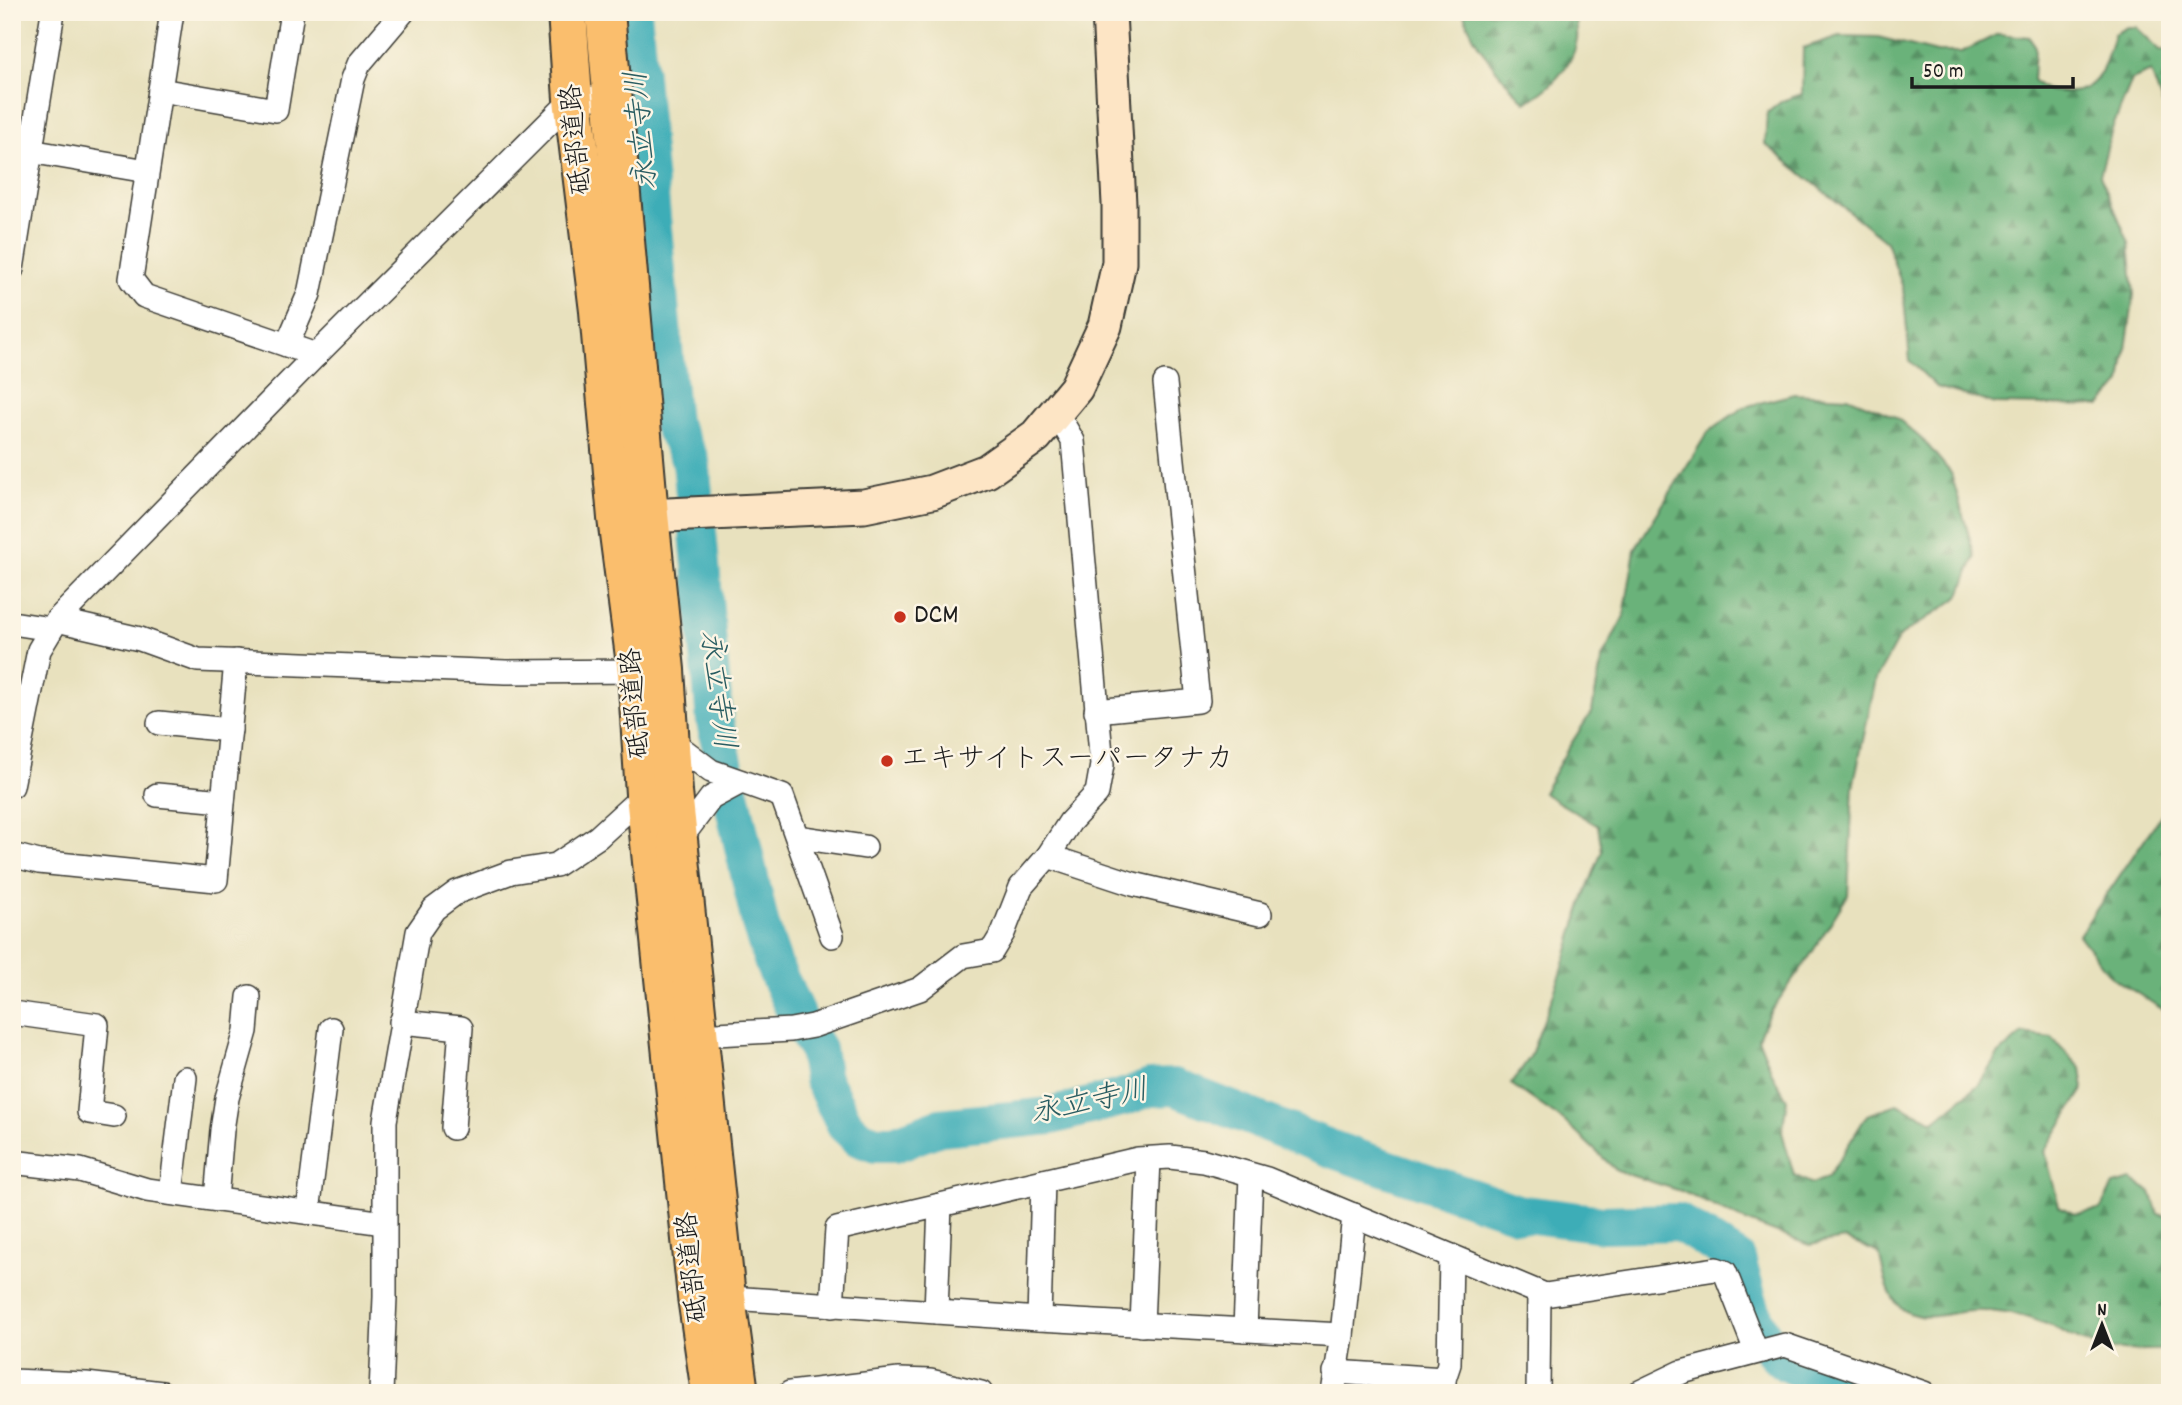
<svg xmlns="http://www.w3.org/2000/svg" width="2182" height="1405" viewBox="0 0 2182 1405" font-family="Dekko,'Klee One',sans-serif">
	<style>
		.forest { fill: url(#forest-firs); stroke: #43674b; stroke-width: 2 }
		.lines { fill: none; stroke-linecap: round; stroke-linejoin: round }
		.river { stroke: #3cadb7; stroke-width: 38 }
		.street-casing { stroke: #3b3a34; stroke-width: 26 }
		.secondary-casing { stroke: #3b3a34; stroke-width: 37 }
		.highway-casing { stroke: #3b3a34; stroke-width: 42 }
		.street { stroke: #fff; stroke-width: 23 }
		.secondary { stroke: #fde5c5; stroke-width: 33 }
		.highway { stroke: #fabe6d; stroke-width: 38 }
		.poi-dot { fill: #c8321e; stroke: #fcf5e5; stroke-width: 2.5 }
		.labels { text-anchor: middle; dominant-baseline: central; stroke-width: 5; stroke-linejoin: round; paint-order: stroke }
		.street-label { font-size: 28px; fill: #1c1c1c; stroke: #fcf5e5 }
		.poi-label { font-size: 28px; fill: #1c1c1c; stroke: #fcf5e5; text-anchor: start }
		.water-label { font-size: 30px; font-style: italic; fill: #2a5d62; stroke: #fcf5e5 }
	</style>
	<defs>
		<pattern id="forest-firs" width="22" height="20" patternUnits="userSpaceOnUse" patternTransform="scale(1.75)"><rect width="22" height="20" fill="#6ab27a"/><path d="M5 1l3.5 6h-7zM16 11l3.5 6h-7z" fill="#569063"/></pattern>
	</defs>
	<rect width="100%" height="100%" fill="#fcf5e5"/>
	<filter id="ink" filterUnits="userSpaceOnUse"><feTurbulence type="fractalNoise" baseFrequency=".0143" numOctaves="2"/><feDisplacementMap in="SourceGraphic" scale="14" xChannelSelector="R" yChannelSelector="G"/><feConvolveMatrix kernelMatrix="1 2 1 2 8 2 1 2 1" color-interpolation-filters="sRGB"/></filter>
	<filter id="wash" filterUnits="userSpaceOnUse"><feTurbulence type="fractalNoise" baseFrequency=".00686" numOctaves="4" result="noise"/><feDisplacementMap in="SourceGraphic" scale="28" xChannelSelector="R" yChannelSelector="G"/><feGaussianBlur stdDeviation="1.57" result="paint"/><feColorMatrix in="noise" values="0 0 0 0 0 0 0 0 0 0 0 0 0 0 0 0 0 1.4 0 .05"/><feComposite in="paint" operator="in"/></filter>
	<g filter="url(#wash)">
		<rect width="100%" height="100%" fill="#e8e1be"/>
		<g class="forest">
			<path d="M1463,12h112c1,9 3,20 2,28 -3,24 -30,53 -52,62 -25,-26 -50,-54 -62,-90z"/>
			<path d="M2127,27h9l24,23 10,1v55l-7,-1 -12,-33 -19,8 -20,49 -12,46 29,68 5,52 -13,88 -21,23 -104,-2 -59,-17 -27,-26 -7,-73 -17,-47 -121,-97 2,-31 15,-12 20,-7 1,-46 37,-12 38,1 59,15h25l36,-18 31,3 6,10 -2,33c11,10 13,11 29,12 38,3 43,-28 52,-58z"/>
			<path d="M1794,394l54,3 48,20 29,25 26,31 24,84 -16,40 -60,40 -23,42 -23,108 -5,108 -40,64 -40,56 -10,23 15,37 14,25 -5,32 12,43 18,9 16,-7 39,-62 30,-11 37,17 45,-37 19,-29 24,-21 30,4 29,30 3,20 -39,63 14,55 15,8 26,-4 13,-25 19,-5 19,12 7,22 12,3v133c-24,-1 -46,3 -70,-3 -18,-4 -36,-16 -54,-23 -22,-9 -50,-14 -73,-13 -21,0 -43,11 -64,2 -22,-10 -25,-40 -30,-60l-34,-14 -36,6 -61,-23 -67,-31 -64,-20 -53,-50 -53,-37 19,-27 31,-83 23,-77 18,-46 -4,-25 -55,-33 24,-43 25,-39 10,-53 22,-42 11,-67 73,-117 36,-25z"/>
			<polygon points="2170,802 2170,1014 2110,976 2079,935"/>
		</g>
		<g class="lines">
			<g class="river">
				<polyline points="633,12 671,423 691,461 694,494"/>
				<path d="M698,532l17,190 46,205 13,39 24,52 19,31 5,30 24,47 13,12 17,6h18l46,-17 111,-11 77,-20 22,-8 24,-1 163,64 180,62 86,11 75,-2 59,37c10,35 17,78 48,103 11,8 46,18 61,24l5,7"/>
			</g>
		</g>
	</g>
	<g filter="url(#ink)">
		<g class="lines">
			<defs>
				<g id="street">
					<polyline points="172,12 131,279 144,296 316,355"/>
					<polyline points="160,90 276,110 292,12"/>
					<polyline points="12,148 147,171"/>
					<polyline points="12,269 53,12"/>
					<polyline points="287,345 309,294 353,79 359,64 403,12"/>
					<polyline points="57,620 140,639 198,660 506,672 647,671"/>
					<polyline points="12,623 51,629"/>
					<polyline points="1096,711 1198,701 1165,383"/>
					<polyline points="159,723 230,730"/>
					<polyline points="670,740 711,771 782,796 832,936"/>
					<polyline points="12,786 39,650 57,620 316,355 573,99 613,97"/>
					<polyline points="157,795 223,801"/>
					<polyline points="798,837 865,847"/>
					<polyline points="678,842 711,798 741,782"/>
					<polyline points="12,855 39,862 216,880 236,661"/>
					<polyline points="1048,856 1133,884 1260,914"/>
					<polyline points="12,1013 97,1025 89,1112 114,1116"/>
					<polyline points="401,1022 461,1028 453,1128"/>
					<polyline points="698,1035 791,1030 813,1026 920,989 963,956 992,951 1003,933 1021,887 1048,856 1070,822 1097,793 1102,765 1073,441 1056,412"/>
					<polyline points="12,1162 80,1170 147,1190 384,1223"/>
					<polyline points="171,1193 185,1078"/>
					<polyline points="216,1199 222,1130 227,1098 246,1031 249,997"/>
					<polyline points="308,1212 331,1029"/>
					<polyline points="716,1297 1039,1319 1342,1335"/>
					<polyline points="832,1306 837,1229 1138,1159 1170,1157 1204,1161 1267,1179 1545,1295 1716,1269 1725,1272 1756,1351"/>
					<polyline points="936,1312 940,1205"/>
					<polyline points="1039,1319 1043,1181"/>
					<polyline points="1142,1325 1149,1159"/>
					<polyline points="1245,1330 1251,1175"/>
					<polyline points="1335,1372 1444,1379"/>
					<polyline points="12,1381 86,1384 162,1393"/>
					<polyline points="381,1393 385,1297 385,1121 418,932 434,909 457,892 511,872 556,865 598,837 645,794 650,794"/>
					<polyline points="790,1393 899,1380 930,1381 981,1393"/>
					<polyline points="1333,1393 1342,1335 1354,1215"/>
					<polyline points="1444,1393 1444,1379 1449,1364 1451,1256"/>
					<polyline points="1538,1393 1539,1293"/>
					<polyline points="1638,1393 1682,1372 1785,1345 1924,1393"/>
				</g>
				<polyline id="secondary" points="623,517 864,506 932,492 987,471 1036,436 1076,388 1105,326 1119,263 1119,204 1109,12"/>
				<g id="highway">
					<polyline points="567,12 573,99 599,311 617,518 637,672 645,794 697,1297 711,1393"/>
					<polyline points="605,12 649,515 665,670 673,792 726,1297 739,1393"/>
				</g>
			</defs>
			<use href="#street" class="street-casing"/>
			<use href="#secondary" class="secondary-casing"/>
			<use href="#highway" class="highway-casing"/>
			<use href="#street" class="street"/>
			<use href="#secondary" class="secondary"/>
			<use href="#highway" class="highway"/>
		</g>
	</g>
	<g class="poi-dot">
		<circle cx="900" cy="617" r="7"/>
		<circle cx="887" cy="761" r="7"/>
	</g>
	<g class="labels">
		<g class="street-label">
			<text transform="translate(579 139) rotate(-96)">砥部道路</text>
			<text transform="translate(638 703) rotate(-95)">砥部道路</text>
			<text transform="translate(695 1267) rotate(-96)">砥部道路</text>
		</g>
		<g class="poi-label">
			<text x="914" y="617">DCM</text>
			<text x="901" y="761">エキサイトスーパータナカ</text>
		</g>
		<g class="water-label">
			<text transform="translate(644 130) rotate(-95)">永立寺川</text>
			<text transform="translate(715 690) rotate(83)">永立寺川</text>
			<text transform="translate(1090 1104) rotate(-12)">永立寺川</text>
		</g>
	</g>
	<rect width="2182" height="1405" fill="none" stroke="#fcf5e5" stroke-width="42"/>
	<g transform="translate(2102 1325)" stroke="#fcf5e5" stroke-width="5" paint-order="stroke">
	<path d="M0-5L12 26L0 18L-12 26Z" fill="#1c1c1c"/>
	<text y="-10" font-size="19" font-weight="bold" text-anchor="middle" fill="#1c1c1c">N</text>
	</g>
	<path d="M1912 77v10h161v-10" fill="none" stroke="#1c1c1c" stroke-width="3.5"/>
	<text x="1923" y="77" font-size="21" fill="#1c1c1c" stroke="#fcf5e5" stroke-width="5" paint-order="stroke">50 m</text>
</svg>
